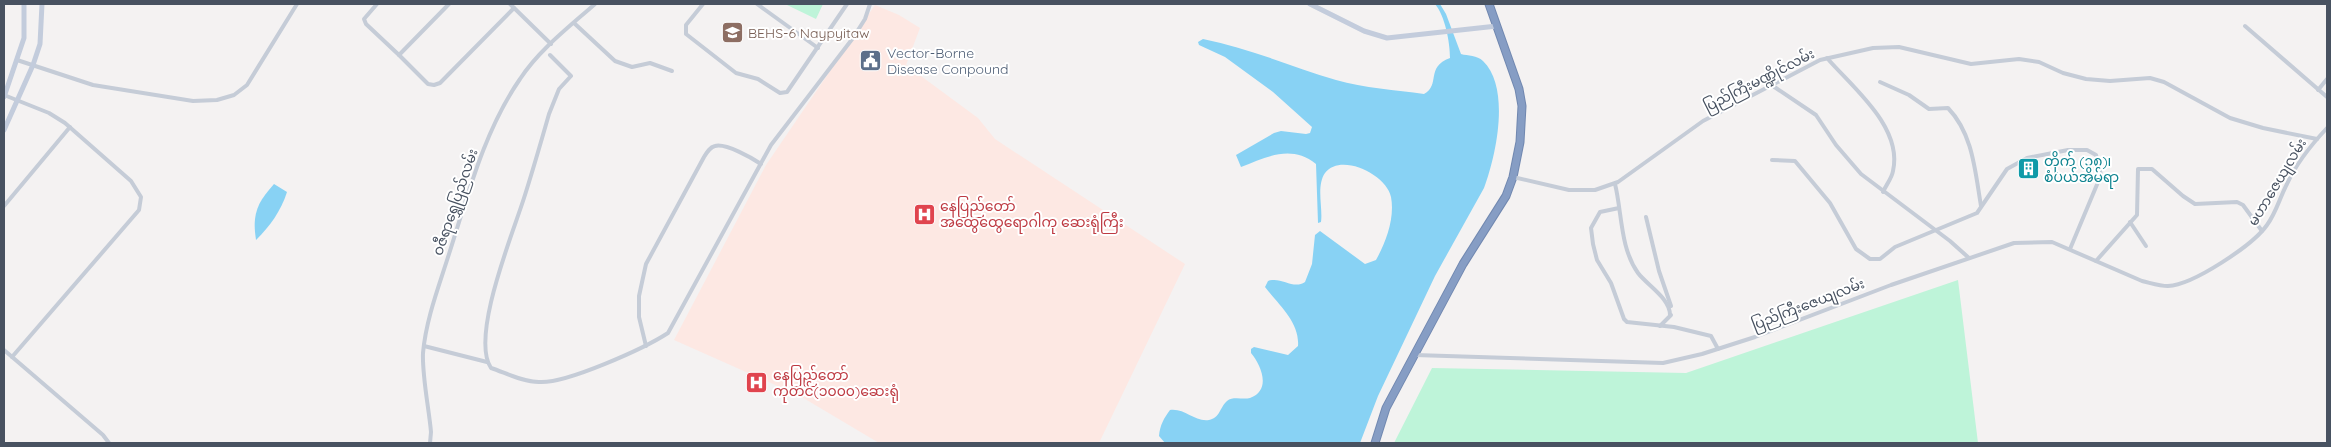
<svg xmlns="http://www.w3.org/2000/svg" width="2331" height="447" viewBox="0 0 2331 447" font-family="Quicksand,'Noto Sans Myanmar',sans-serif">
	<style>
		.medical { fill: #fde8e3 }
		.green { fill: #bef4d9 }
		.water { fill: #88d2f4 }
		.lines { fill: none; stroke-linecap: round; stroke-linejoin: round }
		.highway-casing { stroke: #7188b0; stroke-width: 9 }
		.street { stroke: #c5ccd7; stroke-width: 4 }
		.secondary { stroke: #c3ccdc; stroke-width: 5 }
		.highway { stroke: #869dc4; stroke-width: 7 }
		.labels { text-anchor: middle; dominant-baseline: central; stroke-width: 4; stroke-linejoin: round; paint-order: stroke }
		.education-label { font-size: 14px; fill: #785e54; stroke: #fff; text-anchor: start }
		.service-label { font-size: 14px; fill: #4e5e75; stroke: #fff; text-anchor: start }
		.street-label { font-size: 14px; fill: #485261; stroke: #fff }
		.culture-label { font-size: 14px; fill: #0d838f; stroke: #fff; text-anchor: start }
		.health-label { font-size: 14px; fill: #be3a42; stroke: #fff; text-anchor: start }
	</style>
	<rect width="100%" height="100%" fill="#f4f2f2"/>
	<polygon class="medical" points="875,5 899,15 920,28 906,65 978,118 995,139 1185,264 1099,443 879,443 800,396 674,340 766,165"/>
	<g class="green">
		<polygon points="785,4 823,4 816,19"/>
		<polygon points="1958,280 1978,443 1394,443 1432,368 1686,373"/>
	</g>
	<g class="water">
		<path d="M1435,4h5l6,10 15,40c7,2 16,1 22,7 28,27 13,95 1,127l-49,88 -57,120 -18,47h-195l-6,-7c1,-11 5,-18 11,-26 15,-2 24,12 39,10 11,-2 11,-13 18,-19 6,-5 16,-1 23,-3 22,-8 11,-33 1,-45v-4l3,-2 34,8 10,-9c2,-24 -20,-42 -33,-59l3,-6c13,-5 25,9 37,1l7,-18 3,-29 5,-4 45,33 11,-4c10,-18 19,-42 15,-63 -4,-22 -50,-45 -66,-24 -9,13 -2,35 -4,49l-3,1 -2,-59c-25,-20 -49,-7 -75,3l-5,-12 38,-22 7,-2 25,3 4,-1 2,-6 -39,-35 -48,-35 -26,-12 -1,-3 5,-3c46,9 89,28 133,41 28,8 60,10 88,14 17,-9 1,-27 26,-36 0,-16 -5,-42 -15,-54z"/>
		<path d="M274,184l13,8c-6,19 -17,34 -31,48 -4,-26 1,-37 18,-56z"/>
	</g>
	<g class="lines">
		<defs>
			<polyline id="highway" points="1375,443 1386,408 1463,264 1506,196 1513,177 1520,142 1522,106 1519,89 1489,4"/>
		</defs>
		<use href="#highway" class="highway-casing"/>
		<g class="street">
			<polyline points="377,4 364,19 366,24 399,55"/>
			<polyline points="449,4 399,55 428,84 434,85 440,83 514,8"/>
			<polyline points="510,4 551,44"/>
			<polyline points="703,4 686,25 686,34 736,73 758,79 780,93 787,92 847,4"/>
			<polyline points="757,4 818,48"/>
			<polyline points="574,23 615,61 632,67 650,63 672,71"/>
			<polyline points="2245,26 2327,97"/>
			<path d="M550,55l21,21 -12,13 -10,25c-8,28 -16,56 -25,84 -11,35 -54,139 -33,170 15,5 32,14 48,14 27,2 106,-34 129,-49l103,-188 82,-107 12,-19 5,-15"/>
			<path d="M1827,58c26,30 76,69 66,113 -1,7 -7,14 -10,21"/>
			<polyline points="17,60 93,85 193,101 217,100 234,95 247,85 297,4"/>
			<path d="M1880,82l29,13 20,14 19,-1c25,26 27,63 33,98"/>
			<polyline points="1773,86 1816,115 1836,145 1861,174 1950,241 1969,258"/>
			<polyline points="2318,90 2327,79"/>
			<polyline points="4,95 49,113 65,123 131,181 141,197 139,210 12,357"/>
			<polyline points="1772,160 1795,161 1830,203 1856,249 1870,259 1880,259 1895,247 1977,213 2007,169 2027,158 2068,150 2087,150 2096,155 2101,175 2070,249"/>
			<polyline points="1513,177 1569,190 1595,190 1618,182 1703,121 1820,60 1873,48 1899,47 1971,64 2019,59 2039,62 2063,73 2086,79 2110,81 2150,78 2164,82 2230,118 2263,128 2317,139"/>
			<path d="M1615,184c7,28 5,64 23,89 9,12 32,25 32,42"/>
			<polyline points="4,206 70,127"/>
			<polyline points="1619,208 1600,212 1591,228 1593,244 1597,260 1611,283 1624,319 1627,322 1674,327 1711,336 1718,349"/>
			<polyline points="1646,217 1659,271 1671,306"/>
			<polyline points="2130,222 2146,246"/>
			<polyline points="2096,261 2137,215 2138,169 2152,169 2183,196 2195,204 2237,202 2243,205 2262,231"/>
			<polyline points="1660,326 1671,315"/>
			<polyline points="424,346 487,362"/>
			<path d="M646,346l-7,-29v-21l7,-32 58,-107c3,-5 6,-10 11,-11 11,-3 37,12 46,18"/>
			<polyline points="4,350 103,435 109,443"/>
			<path d="M1415,355l248,8 39,-9 53,-17 136,-52 123,-42 38,-1 90,39c9,2 17,5 26,5 25,-1 85,-41 99,-61 9,-12 13,-28 20,-41 9,-20 25,-40 40,-56"/>
			<path d="M430,443l1,-11c-2,-23 -9,-56 -8,-79 3,-34 16,-67 26,-99 19,-59 35,-123 71,-175 19,-29 49,-52 75,-75"/>
		</g>
		<g class="secondary">
			<polyline points="1310,4 1364,31 1387,38 1497,26"/>
			<polyline points="4,97 24,38 24,4"/>
			<polyline points="4,130 33,65 40,44 42,4"/>
		</g>
		<use href="#highway" class="highway"/>
	</g>
	<defs>
		<symbol id="school-square" viewBox="-11 -11 22 22"><rect x="-9" y="-9" width="18" height="18" rx="4" fill="#8d6e63" stroke="#fff"/><path d="M0-5L7-2L0 1L-7-2ZM-4 1L0 2.5L4 1V4Q0 6-4 4Z" fill="#fff"/></symbol>
		<symbol id="civic-square" viewBox="-11 -11 22 22"><rect x="-9" y="-9" width="18" height="18" rx="4" fill="#5c6f8a" stroke="#fff"/><path d="M-.6-6.5H3V-4.5H.6V-3L4-1V1h2V6H-6V1h2V-1L-.6-3ZM-1.2 2.5V6h2.4V2.5Z" fill="#fff"/></symbol>
		<symbol id="building-square" viewBox="-11 -11 22 22"><rect x="-9" y="-9" width="18" height="18" rx="4" fill="#0f9aa8" stroke="#fff"/><path d="M-4-6H4V6H1V3H-1V6H-4ZM-2.5-4.3h1.7v1.8h-1.7ZM.8-4.3h1.7v1.8H.8ZM-2.5-1h1.7V.8h-1.7ZM.8-1h1.7V.8H.8Z" fill="#fff"/></symbol>
		<symbol id="hospital-square" viewBox="-11 -11 22 22"><rect x="-9" y="-9" width="18" height="18" rx="4" fill="#e0444e" stroke="#fff"/><path d="M-5-5h3v3.5h4V-5h3V5h-3V1.5h-4V5h-3Z" fill="#fff"/></symbol>
	</defs>
	<g fill-rule="evenodd">
		<use href="#school-square" x="720" y="20" width="25" height="25"/>
		<use href="#civic-square" x="858" y="48" width="25" height="25"/>
		<use href="#building-square" x="2016" y="156" width="25" height="25"/>
		<use href="#hospital-square" x="912" y="202" width="25" height="25"/>
		<use href="#hospital-square" x="744" y="370" width="25" height="25"/>
	</g>
	<g class="labels">
		<g class="education-label">
			<text x="748" y="33">BEHS-6 Naypyitaw</text>
		</g>
		<g class="service-label">
			<text x="887" y="53">Vector-Borne<tspan x="887" dy="16">Disease Conpound</tspan></text>
		</g>
		<g class="street-label">
			<text transform="translate(1759 80) rotate(-27)">ပြည်ကြီးမဏ္ဍိုင်လမ်း</text>
			<text transform="translate(2277 182) rotate(-59)">မဟာဇေယျလမ်း</text>
			<text transform="translate(455 202) rotate(-71)">ဝဇီရာရွှေပြည်လမ်း</text>
			<text transform="translate(1808 304) rotate(-21)">ပြည်ကြီးဇေယျလမ်း</text>
		</g>
		<g class="culture-label">
			<text x="2044" y="161">တိုက် (၁၈)၊<tspan x="2044" dy="16">စံပယ်အိမ်ရာ</tspan></text>
		</g>
		<g class="health-label">
			<text x="940" y="206">နေပြည်တော်<tspan x="940" dy="16">အထွေထွေရောဂါကု ဆေးရုံကြီး</tspan></text>
			<text x="773" y="375">နေပြည်တော်<tspan x="773" dy="16">ကုတင်(၁၀၀၀)ဆေးရုံ</tspan></text>
		</g>
	</g>
	<rect width="2331" height="447" fill="none" stroke="#485261" stroke-width="10"/>
</svg>
